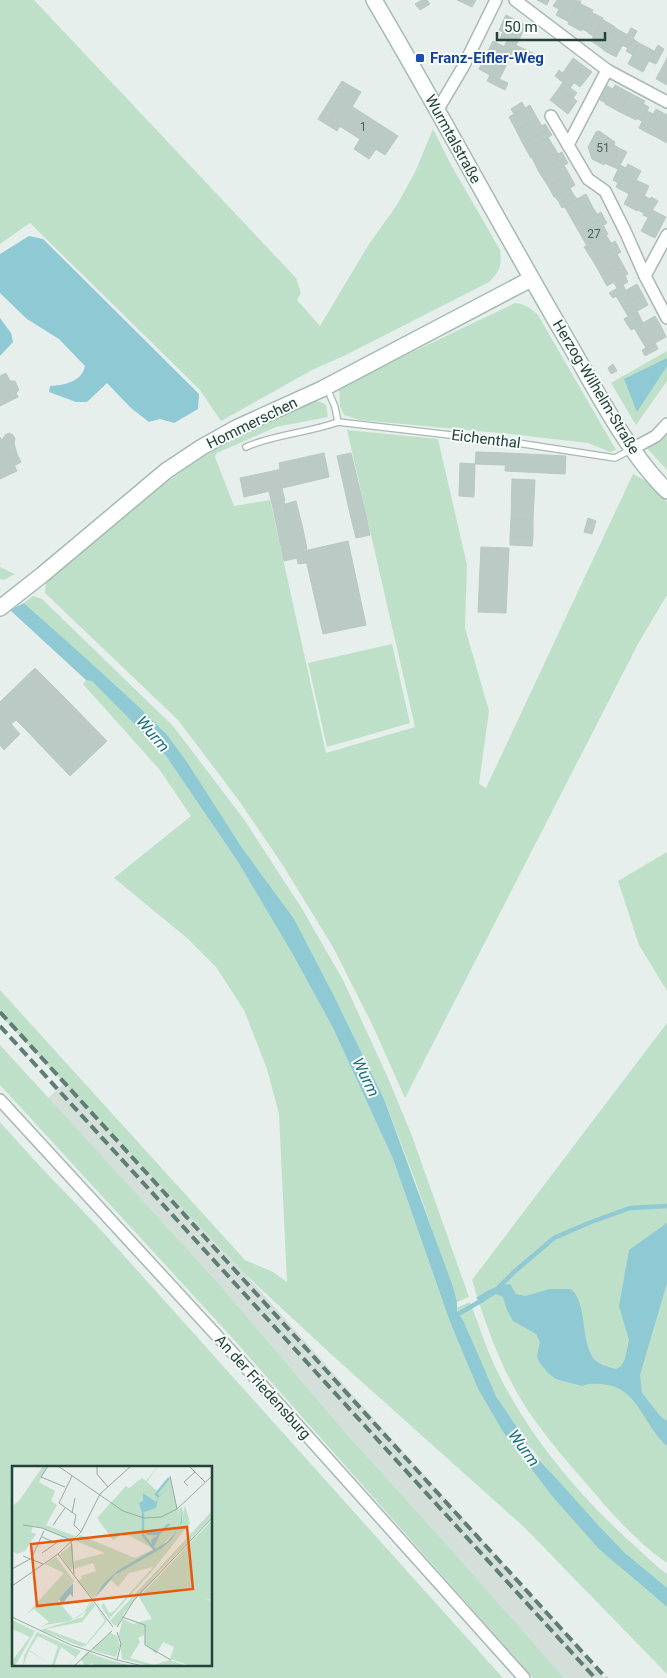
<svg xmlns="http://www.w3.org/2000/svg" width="667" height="1678" viewBox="0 0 667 1678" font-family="Roboto,sans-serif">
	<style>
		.built { fill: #d4dfda }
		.green { fill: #bfe0c8; fill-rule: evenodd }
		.water { fill: #8ec9d4 }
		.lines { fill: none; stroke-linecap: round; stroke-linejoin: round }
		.stream { stroke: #8ec9d4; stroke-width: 4.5 }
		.building { fill: #bbcac4; stroke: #b8c9c2 }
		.lane-casing { stroke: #a8b8b2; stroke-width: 8 }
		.street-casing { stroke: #a8b8b2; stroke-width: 14 }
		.secondary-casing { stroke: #a4bbb3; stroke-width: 18 }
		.lane { stroke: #fff; stroke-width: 5.5 }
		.street { stroke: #fff; stroke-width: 11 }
		.secondary { stroke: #fff; stroke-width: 15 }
		.rail { stroke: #5f7d75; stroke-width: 4; stroke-dasharray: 10 5; stroke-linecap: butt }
		.transit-dot { fill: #1a4fb4; stroke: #f7fbf9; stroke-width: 2 }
		.labels { text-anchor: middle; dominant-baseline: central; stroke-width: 4; stroke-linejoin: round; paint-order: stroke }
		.number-label { font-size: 12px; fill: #4a645c }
		.transit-label { font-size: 15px; font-weight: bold; fill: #164399; stroke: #f7fbf9; text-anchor: start }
		.street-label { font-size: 15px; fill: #24423a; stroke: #f7fbf9 }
		.water-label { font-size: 16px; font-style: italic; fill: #1c6f80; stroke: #f7fbf9 }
		.inset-river { fill: none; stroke: #8ec9d4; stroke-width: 2.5 }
		.inset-road { fill: none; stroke: #98aaa4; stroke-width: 1 }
		.view { fill: #e8590c; fill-opacity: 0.15; stroke: #e8590c; stroke-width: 2.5 }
		.inset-edge { fill: none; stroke: #24423a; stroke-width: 2.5 }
	</style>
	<rect width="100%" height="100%" fill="#e6efeb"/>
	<polygon class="built" points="65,1083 245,1274 605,1678 564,1678 532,1644 439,1536 345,1432 220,1285 48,1098"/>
	<g class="green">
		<path d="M0,0h34l262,278 5,15 -4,7 23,26 49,-82 28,-39 18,-33 18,-43 17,34 50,87c2,15 0,22 -11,32l-143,73 -34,15 -91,51 -21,-31 -170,-167 -30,21z"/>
		<path d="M515,303c10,1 16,5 23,12l78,135 -6,2 -22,-9 -78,-9 -151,-14 -15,-5 -4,-9 -1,-19z"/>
		<polygon points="667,351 667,381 636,425 611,383"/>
		<path d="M312,401l9,1 5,3 2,12 -52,10 -59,26 -2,4 19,49 36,-6 56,253 89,-26 -68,-297 91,9 29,126 -2,63 24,83 -10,73 7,4 147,-314 15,8 19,20v93l-28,47 -234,456 -32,-72 -40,-79 -49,-80 -44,-65 -62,-82 -133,-127 1,-13c56,-47 111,-95 173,-133 28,-17 63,-31 93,-46z"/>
		<polygon points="667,428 667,470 645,446"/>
		<polygon points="0,567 15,574 4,580 0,579"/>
		<polygon points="33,596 42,599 173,726 243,818 301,907 343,980 388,1078 412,1136 469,1297 457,1302 415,1180 384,1099 336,1000 187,762 137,705 24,603"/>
		<polygon points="392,644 410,723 327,747 308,663"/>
		<polygon points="86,680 92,680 166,756 238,862 292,953 333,1028 393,1159 450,1322 478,1389 503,1432 552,1496 627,1573 667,1607 667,1674 525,1528 333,1356 245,1274 0,1015 0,990 245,1260 273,1272 287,1282 279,1114 267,1069 244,1010 216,967 187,938 114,878 191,816 159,769 83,684"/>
		<polygon points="667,852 667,991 639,945 618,881"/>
		<path d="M667,1023v540c-29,-20 -53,-47 -76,-74 -19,-22 -38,-43 -55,-67 -31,-42 -49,-92 -64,-142z"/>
		<polygon points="0,1045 220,1285 345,1432 439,1536 564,1678 533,1678 227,1332 0,1085"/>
		<path d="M0,1122l36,40 65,68 402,448h-503zM14,1467h197v197h-197z"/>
		<path d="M470,1302c9,23 17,49 28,71 33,66 83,125 137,173 11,10 21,20 32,28v14c-30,-21 -56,-49 -81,-76 -33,-35 -64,-73 -89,-115 -13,-22 -23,-52 -34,-77l-6,-8 -1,-4z"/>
	</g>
	<g class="water">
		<path d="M29,236l14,3 156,155 -1,15 -24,14 -14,-4 -11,3 -18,-14 -24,-25 -20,19h-11l-27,-10 1,-6c14,-1 32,-4 35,-20l-26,-27 -32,-20 -27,-26v-39z"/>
		<polygon points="0,318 11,333 13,342 0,356"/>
		<polygon points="667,358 667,366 637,412 624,379"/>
		<polygon points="24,603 91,663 137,705 167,735 187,762 242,848 294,919 336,1000 384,1099 452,1284 457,1302 457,1312 463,1320 496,1396 536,1456 599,1526 625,1553 667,1588 667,1607 599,1549 552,1496 503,1432 478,1389 450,1322 393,1159 333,1028 292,953 238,862 166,756 92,681 86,680 10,610"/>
		<path d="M667,1223v60l-27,92 2,18 19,24 6,4v25c-24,-20 -28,-59 -65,-62 -8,0 -13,-1 -20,2l-26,-7 -8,-6 -9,-11 -2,-6 3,-14 -4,-8 -23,-13 -6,-11 -4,-13 -7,-3 -15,9 -5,-5c10,-7 21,-13 34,-14l6,10 9,2 25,-7h21c17,15 9,52 23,70 6,6 14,8 22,10l5,-3 4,-7 4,-19 -10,-34 10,-56z"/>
	</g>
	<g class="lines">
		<g class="stream">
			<polyline points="498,1288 514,1272 554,1238 591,1222 630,1208 667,1206"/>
			<polyline points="455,1316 484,1299"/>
		</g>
	</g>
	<g class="building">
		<polygon points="422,0 427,0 430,4 420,10 415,4"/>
		<polygon points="457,0 476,0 472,7"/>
		<polygon points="537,0 549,0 547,5"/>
		<polygon points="557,0 564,0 559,9 553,6"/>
		<polygon points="564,0 581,1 569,22 556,15"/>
		<polygon points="579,3 593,10 581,31 568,24"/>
		<polygon points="591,12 597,15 588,32 582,29"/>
		<polygon points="506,15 526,25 519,40 499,30"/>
		<polygon points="597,15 603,18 593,36 588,33"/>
		<polygon points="602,19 615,27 603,49 591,41"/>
		<polygon points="615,28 628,35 616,57 603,50"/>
		<polygon points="631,28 637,31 628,48 622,45"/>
		<polygon points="503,32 519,40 516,45 500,38"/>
		<polygon points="633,39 639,43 633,55 626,51"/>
		<polygon points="493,41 513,51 505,68 485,57"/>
		<polygon points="507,41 539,56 535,63 504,47"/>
		<polygon points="639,43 654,51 643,72 628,64"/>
		<polygon points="658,45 664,49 656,64 649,61"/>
		<polygon points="485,57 505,68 499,80 479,69"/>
		<polygon points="573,58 592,72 580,87 562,74"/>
		<polygon points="667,58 667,85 656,79"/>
		<polygon points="559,70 574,83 570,88 555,76"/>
		<polygon points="490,75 508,83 505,90 487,81"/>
		<polygon points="342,81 361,92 352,107 342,100 330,120 340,126 337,131 318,119"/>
		<polygon points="563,82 577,93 573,98 559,88"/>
		<polygon points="615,85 630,93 620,112 605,104"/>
		<polygon points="607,86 613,89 606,103 600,100"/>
		<polygon points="559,88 577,101 568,114 550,100"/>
		<polygon points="630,93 645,101 636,120 620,112"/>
		<polygon points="342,100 398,136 385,155 330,120"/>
		<polygon points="522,102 525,108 514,114 511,109"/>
		<polygon points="643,104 649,107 642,121 636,118"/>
		<polygon points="530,105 537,118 516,130 509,117"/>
		<polygon points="656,109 667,115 656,137 644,131"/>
		<polygon points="647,111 653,114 644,131 639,128"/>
		<polygon points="667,117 667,143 656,137"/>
		<polygon points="537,118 542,126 535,130 539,135 523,144 516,130"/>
		<polygon points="545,124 549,130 539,135 535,130"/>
		<polygon points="549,130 552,135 542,141 539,135"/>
		<polygon points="599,131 615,142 614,145 619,148 611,166 605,163 604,165 592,159 588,147 596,132"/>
		<polygon points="539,135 542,141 548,137 553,146 531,158 523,144"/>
		<polygon points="360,139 376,149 369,159 354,149"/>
		<polygon points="553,145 558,154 551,158 555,163 539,172 532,158"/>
		<polygon points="619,148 627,152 618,169 611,166"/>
		<polygon points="562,152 565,158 555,163 551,158"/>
		<polygon points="565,158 568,163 558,169 555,163"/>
		<polygon points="555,163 558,169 564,165 569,174 548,186 539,172"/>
		<polygon points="628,164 641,171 629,194 616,187"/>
		<polygon points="620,165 626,168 618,183 613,180"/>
		<polygon points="569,174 575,185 554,197 548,186"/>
		<polygon points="636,180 649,186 637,211 624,204"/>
		<polygon points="570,188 573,194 559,202 555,197"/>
		<polygon points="573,194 577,199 562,208 559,202"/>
		<polygon points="586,194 592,206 571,218 564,206"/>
		<polygon points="645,196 650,199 643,213 638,210"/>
		<polygon points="651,197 658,201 648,217 643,215"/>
		<polygon points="592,206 597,214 591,218 594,223 579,232 571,218"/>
		<polygon points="652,210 666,217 655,238 641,231"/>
		<polygon points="601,212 604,218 594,223 591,218"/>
		<polygon points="604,218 607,223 597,229 594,223"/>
		<polygon points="594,223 597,229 603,225 608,234 587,246 579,232"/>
		<polygon points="606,235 611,243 605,247 608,252 593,261 584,247"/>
		<polygon points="615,241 618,247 608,252 605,247"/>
		<polygon points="618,247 621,252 611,258 608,252"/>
		<polygon points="608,252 611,258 617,254 622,263 601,275 593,261"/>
		<polygon points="622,263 628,274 607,286 601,275"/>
		<polygon points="625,276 628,282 617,288 614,283"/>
		<polygon points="637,284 643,295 622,306 616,296"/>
		<polygon points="623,285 626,291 613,298 609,293"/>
		<polygon points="643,295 648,305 628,316 622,306"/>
		<polygon points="637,311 640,317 627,324 624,319"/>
		<polygon points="655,316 661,326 640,338 634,328"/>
		<polygon points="640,317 643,323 631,330 627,324"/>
		<polygon points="661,326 666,337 646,348 640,338"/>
		<polygon points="655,343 658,349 645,356 642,350"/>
		<polygon points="613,364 617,371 611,374 608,368"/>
		<polygon points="6,373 10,381 15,381 19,390 16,393 18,397 0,406 0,376"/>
		<polygon points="9,433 13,435 15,439 14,443 17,454 10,457 2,440 5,435"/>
		<polygon points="0,437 17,471 0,479"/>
		<polygon points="476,452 506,453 505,465 475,464"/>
		<polygon points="324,453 329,477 291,486 287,468 280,469 279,463"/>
		<polygon points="351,453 366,515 351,518 337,456"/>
		<polygon points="506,453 566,456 565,474 505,471"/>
		<polygon points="17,454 21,462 14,466 10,457"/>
		<polygon points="460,463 475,464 474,497 459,496"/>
		<polygon points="287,468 291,486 244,497 240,478"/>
		<polygon points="512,479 535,480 533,520 511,519"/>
		<polygon points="282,488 285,501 272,504 269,492"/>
		<polygon points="296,501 303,529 291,532 285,504"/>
		<polygon points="284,502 296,552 303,550 306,563 298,564 297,558 284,561 272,504"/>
		<polygon points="366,515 370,535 356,538 351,518"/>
		<polygon points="588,518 596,521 592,534 584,532"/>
		<polygon points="511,519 533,520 533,538 510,536"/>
		<polygon points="303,529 307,549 296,552 291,532"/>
		<polygon points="510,536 533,538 532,546 510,545"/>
		<polygon points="348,541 366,625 323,634 304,551"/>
		<polygon points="481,547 509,548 506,613 478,612"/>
		<polygon points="35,668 62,695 26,730 16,720 11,724 0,713 0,702"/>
		<polygon points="62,695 107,741 70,776 26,730"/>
		<polygon points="0,713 11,724 0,735"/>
		<polygon points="11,724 20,734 4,750 0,745 0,735"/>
	</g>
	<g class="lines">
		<defs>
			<g id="lane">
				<polyline points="327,388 335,407 338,422"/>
				<path d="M246,447c29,-13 62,-14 92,-25l173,20 104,16 17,-9"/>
			</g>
			<g id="street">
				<polyline points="515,0 607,70 667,102"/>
				<polyline points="437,111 463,67 496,0"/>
				<polyline points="551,116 588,179 605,191 625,231 645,276 667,318"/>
				<polyline points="568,145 607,70"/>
				<polyline points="645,276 667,235"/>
				<polyline points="632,449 656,436 667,424"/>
				<polyline points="0,1100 242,1363 524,1678"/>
			</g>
			<g id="secondary">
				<path d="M374,0c66,112 127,227 193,340 28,48 60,112 100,151"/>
				<polyline points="0,608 42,575 166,471 202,447 236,428 322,389 531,279"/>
			</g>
		</defs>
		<use href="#lane" class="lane-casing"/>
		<use href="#street" class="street-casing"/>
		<use href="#secondary" class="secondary-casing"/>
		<use href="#lane" class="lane"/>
		<use href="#street" class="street"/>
		<use href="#secondary" class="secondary"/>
		<g class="rail">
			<polyline points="0,1012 606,1678"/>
			<polyline points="0,1026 595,1678"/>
		</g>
	</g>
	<rect class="transit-dot" x="415" y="53" width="10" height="10" rx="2.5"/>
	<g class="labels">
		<g class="number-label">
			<text x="363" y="127">1</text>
			<text x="603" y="148">51</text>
			<text x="594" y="234">27</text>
		</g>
		<g class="transit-label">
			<text x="430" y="58">Franz-Eifler-Weg</text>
		</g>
		<g class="street-label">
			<text transform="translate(453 139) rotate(61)">Wurmtalstraße</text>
			<text transform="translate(596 387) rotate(59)">Herzog-Wilhelm-Straße</text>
			<text transform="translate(252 423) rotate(-26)">Hommerschen</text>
			<text transform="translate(486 439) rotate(7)">Eichenthal</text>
			<text transform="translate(263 1387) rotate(48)">An der Friedensburg</text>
		</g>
		<g class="water-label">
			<text transform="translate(153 734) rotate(50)">Wurm</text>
			<text transform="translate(366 1077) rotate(64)">Wurm</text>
			<text transform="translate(524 1448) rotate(54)">Wurm</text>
		</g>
	</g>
	<g transform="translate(12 1466)">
		<rect width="200" height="200" fill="#e6efeb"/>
		<path d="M31,0h4l-8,16 16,9 -4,10 6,4 -11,20 29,11 -3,5 -29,-13 -20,-4 10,2 -2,6 5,2 -11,17 -8,3 -5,-3v-45l7,-5zM146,0l-11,16 11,10 12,-14 10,42 -2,-10 4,-3v12l-2,7 -18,20 -42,23 -27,29 -16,-17 5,-2 -1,-3 15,-5 -3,-8 -19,6v-8l31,-8 -29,-12 4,-6 55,23 19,-9 -30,-16 -11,7 -16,-22 29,-32 3,2 13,-10 4,3zM173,39l5,18 -37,47 -44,49 -8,-13 3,-3 5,10 4,-1 40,-45 -24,6 -11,14 -7,-7 -12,10 24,-21 42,-24 16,-18zM200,45v6l-53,55 -35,41 -6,12h-4l-4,-4zM200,54v80l-9,-2 9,3v65h-21l-21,-7 4,-12 -11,-5 -7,12 -11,-10v-18l-1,9 -6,3 2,4 -10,16 24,7 15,-5 19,6h-38l-28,-7 -3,-25 4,-15 10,5 19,-5 -13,-22zM61,78v24l-3,2 -10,-16zM44,91l18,24 -16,20 15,18 11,-7 7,-12 -4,10 -7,6 -11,5 -23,4 -8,4 11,-7 -15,-13 -7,5 37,-41 -19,-9zM80,135l3,5 -13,16 -36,7 40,15 19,-23 -9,-15 11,15 -23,27 1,-3 -3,2 -42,-17 43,-13zM0,154l23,11 -20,35h-3v-5l18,-24 -18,-8zM25,166l44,19 -13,15 7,-9 -14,-10 -7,19 -25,-15 -6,15 1,-10zM26,170l20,10 -6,19 -23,-15zM99,167l6,3 3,10 -4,11 -22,-6 -2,-3zM75,186l22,8 23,6h-39v-3l-8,3 -4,-7z" fill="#bfe0c8" fill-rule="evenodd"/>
		<path d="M156,22l-10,10 -2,10 -14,5 -3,-10 4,-2v-8l13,9 2,-5zM171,40l-1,17 -11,17 -9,8 -47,27 -21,24 10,-16 16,-14 47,-27 13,-16zM155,58h4l-11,10 -7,15 -2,-9 7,-5h-11l-3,-4 16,1zM61,117v14l-3,-3 -8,10 -3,-5z" fill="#8ec9d4"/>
		<path class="inset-river" d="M147,31l-3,-3 13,-16M131,47v22l12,15"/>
		<path class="inset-road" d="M36,0l-7,11 24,10M46,0l65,45 21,7 17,-1 16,-8 35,-33M85,0v8l11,13M177,0l16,16M60,10l-13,27 17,12 -2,10 7,7M158,10l7,33M176,20l-4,-4 11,-10M88,28l31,-28M88,28l-19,38 -23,22 55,73M60,47l3,-15M11,59l19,3 29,12 3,34M41,59l12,-17M30,71l14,6M30,87l20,-14M11,90l20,8M19,93l13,-28M0,103l18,-10M0,120l46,-32M0,151l59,28 46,15M110,151l23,8v20l26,15M105,161l17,-27 78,-82M105,166l4,12 -4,16 26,6M62,200l38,-35"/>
		<path class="view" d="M175,61l6,62 -156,17 -6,-62z"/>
		<rect width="200" height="200" class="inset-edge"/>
	</g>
	<path d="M497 32v8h108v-8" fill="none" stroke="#24423a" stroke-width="2.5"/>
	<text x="504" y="32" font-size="15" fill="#24423a" stroke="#f7fbf9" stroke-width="4" paint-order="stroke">50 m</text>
</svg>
